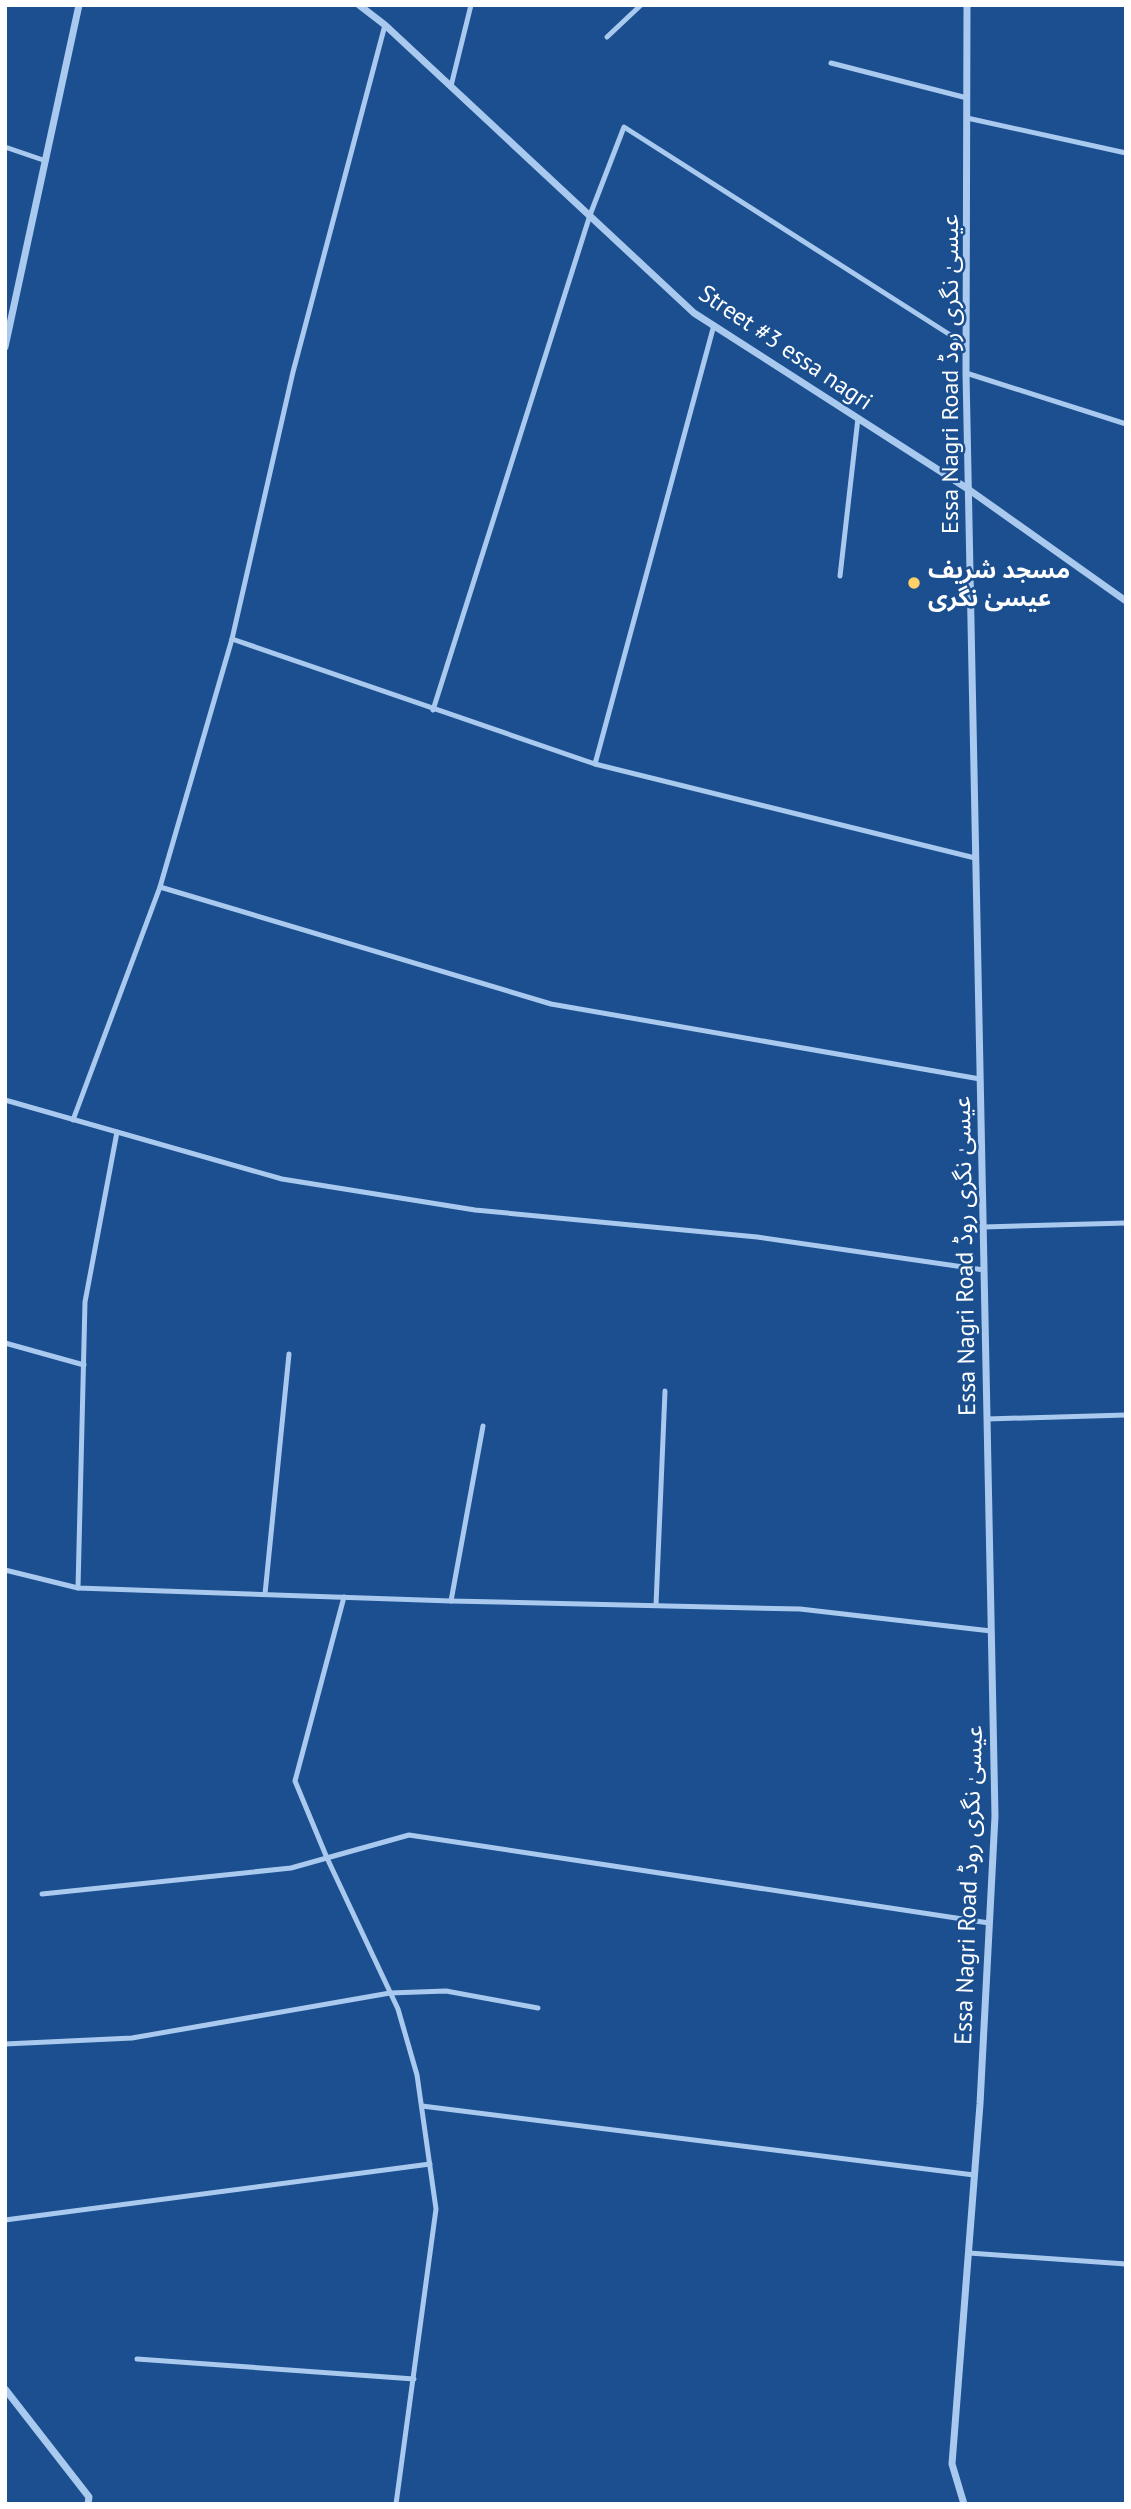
<svg xmlns="http://www.w3.org/2000/svg" width="1131" height="2509" viewBox="0 0 1131 2509" font-family="'PT Sans','Noto Sans Arabic',sans-serif">
	<style>
		.lines { fill: none; stroke-linecap: round; stroke-linejoin: round }
		.lane { stroke: #a9c9ee; stroke-width: 5 }
		.street { stroke: #a9c9ee; stroke-width: 7 }
		.poi-dot { fill: #ffd166; stroke: #1b4f8f; stroke-width: 2.5 }
		.labels { text-anchor: middle; dominant-baseline: central; stroke-width: 5; stroke-linejoin: round; paint-order: stroke }
		.street-label { font-size: 24px; fill: #fff; stroke: #1b4f8f }
		.poi-label { font-size: 24px; font-weight: bold; fill: #fff; stroke: #1b4f8f; text-anchor: start }
	</style>
	<rect width="100%" height="100%" fill="#1b4f8f"/>
	<g class="lines">
		<g class="lane">
			<polyline points="607,37 641,5"/>
			<polyline points="831,63 967,98"/>
			<polyline points="451,86 471,5"/>
			<polyline points="967,118 1126,153"/>
			<polyline points="5,147 46,161"/>
			<polyline points="966,373 1126,424"/>
			<polyline points="840,576 858,418"/>
			<polyline points="232,639 595,764 714,325"/>
			<polyline points="433,710 590,215 624,127 966,345"/>
			<polyline points="595,764 975,858"/>
			<polyline points="160,887 551,1004 980,1079"/>
			<polyline points="5,1100 282,1179 475,1210 757,1237 984,1270"/>
			<polyline points="73,1120 160,887 232,639 293,372 385,25"/>
			<polyline points="983,1227 1126,1223"/>
			<polyline points="5,1343 84,1365"/>
			<polyline points="987,1419 1126,1415"/>
			<polyline points="5,1570 78,1588 451,1601 800,1609 991,1631"/>
			<polyline points="78,1588 85,1302 117,1132"/>
			<polyline points="265,1594 289,1354"/>
			<polyline points="344,1597 295,1781 327,1858 398,2009 417,2075 436,2209 396,2504"/>
			<polyline points="451,1601 483,1426"/>
			<polyline points="656,1605 665,1391"/>
			<polyline points="42,1894 291,1868 409,1835 989,1923"/>
			<polyline points="5,2044 132,2038 390,1993 446,1991 538,2008"/>
			<polyline points="422,2106 974,2175"/>
			<polyline points="5,2220 430,2164"/>
			<polyline points="969,2253 1126,2264"/>
			<polyline points="137,2359 414,2379"/>
		</g>
		<g class="street">
			<polyline points="359,5 385,25 694,313 968,489 1126,601"/>
			<polyline points="5,347 79,5"/>
			<polyline points="5,2389 89,2497 88,2504"/>
			<polyline points="964,2504 952,2464 980,2104 995,1816 966,373 967,5"/>
		</g>
	</g>
	<circle class="poi-dot" cx="914" cy="583" r="7"/>
	<g class="labels">
		<g class="street-label">
			<text transform="translate(786 347) rotate(34)">Street #3 essa nagri</text>
			<text transform="translate(949 374) rotate(-90)">Essa Nagri Road عیسیٰ نگری روڈ</text>
			<text transform="translate(964 1256) rotate(-91)">Essa Nagri Road عیسیٰ نگری روڈ</text>
			<text transform="translate(968 1885) rotate(-88)">Essa Nagri Road عیسیٰ نگری روڈ</text>
		</g>
		<g class="poi-label">
			<text x="928" y="569">مسجد شریف<tspan x="928" dy="28">عیسیٰ نگری</tspan></text>
		</g>
	</g>
	<rect width="1131" height="2509" fill="none" stroke="#ffffff" stroke-width="14"/>
</svg>
